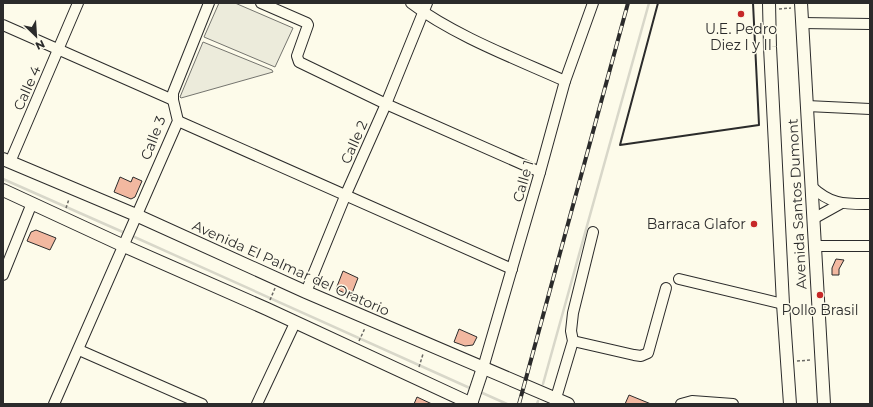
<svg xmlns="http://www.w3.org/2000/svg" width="873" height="407" viewBox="0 0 873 407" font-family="Montserrat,sans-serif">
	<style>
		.green { fill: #ecebdb; stroke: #74746e }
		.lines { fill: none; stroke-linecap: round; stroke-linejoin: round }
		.stream { stroke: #d8d7c9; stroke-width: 2.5 }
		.building { fill: #f2b8a0; stroke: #2b2b2b }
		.minor-casing { stroke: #2b2b2b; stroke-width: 12 }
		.major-casing { stroke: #2b2b2b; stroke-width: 14 }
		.path { stroke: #6a6964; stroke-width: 1.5; stroke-dasharray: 3 2; stroke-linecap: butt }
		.minor { stroke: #fdfbea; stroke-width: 10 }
		.major { stroke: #fdfbea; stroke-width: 12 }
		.rail-casing { stroke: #2b2b2b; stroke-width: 4 }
		.rail { stroke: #fdfbea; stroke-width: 2.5; stroke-dasharray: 8; stroke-linecap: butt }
		.wall { stroke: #2b2b2b; stroke-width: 2 }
		.poi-dot { fill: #c62828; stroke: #fdfbea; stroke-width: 1.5 }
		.labels { text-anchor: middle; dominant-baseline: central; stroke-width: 3; stroke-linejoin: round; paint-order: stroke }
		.poi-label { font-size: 14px; fill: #2b2b2b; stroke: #fdfbea }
		.street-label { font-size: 14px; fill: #2b2b2b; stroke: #fdfbea }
	</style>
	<rect width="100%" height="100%" fill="#fdfbea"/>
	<g class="green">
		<polygon points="219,3 235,3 293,28 275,67 204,37"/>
		<polygon points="203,42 272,70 273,72 181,98 180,97"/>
	</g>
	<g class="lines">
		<g class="stream">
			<polyline points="3,179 125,233"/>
			<polyline points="130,235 472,389"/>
			<polyline points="543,384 649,3"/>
			<polyline points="478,391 507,404"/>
			<polyline points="537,404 538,401"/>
		</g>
	</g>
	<g class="building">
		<polygon points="120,177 131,182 133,177 142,181 135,197 131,199 114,192"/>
		<polygon points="36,230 56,238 50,250 27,241 31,232"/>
		<polygon points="836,259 844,260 839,269 839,275 832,275 832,268"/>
		<polygon points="343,271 358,278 351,296 336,289"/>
		<polygon points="459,329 477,337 473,345 465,346 454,342"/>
		<polygon points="629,395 651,404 625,404"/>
		<polygon points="417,397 432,404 414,404"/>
	</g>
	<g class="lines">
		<defs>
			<g id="minor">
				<polyline points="261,3 307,23 308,25 297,56 299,62 386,104 540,172"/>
				<path d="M411,3c42,32 105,56 154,78"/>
				<polyline points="802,23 870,24"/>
				<polyline points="3,25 173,100"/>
				<polyline points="807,106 870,109"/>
				<polyline points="178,121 512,269"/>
				<polyline points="10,162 78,3"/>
				<path d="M811,186c20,19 33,18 59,18"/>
				<polyline points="813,219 840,204"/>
				<polyline points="815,246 870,246"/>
				<polyline points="3,275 32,203"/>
				<polyline points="679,279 783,304"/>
				<polyline points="306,292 346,194 386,104 427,3"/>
				<polyline points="573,341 634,355 641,356 648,353 666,288"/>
				<polyline points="79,350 202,404"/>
				<polyline points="483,368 540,172 565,81 593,3"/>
				<polyline points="556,398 573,341 571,331 573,313 593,232"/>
				<polyline points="54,404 178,121 173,100 173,93 209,3"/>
				<polyline points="257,404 295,323"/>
				<polyline points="681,404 692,401 733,404"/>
			</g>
			<g id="major">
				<polyline points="769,3 770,47 783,304 790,404"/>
				<polyline points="801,3 824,404"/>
				<polyline points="3,159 136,215 306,292 568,404"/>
				<polyline points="3,190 124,246 267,309 472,404"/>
				<polyline points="471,404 483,368"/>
			</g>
		</defs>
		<use href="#minor" class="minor-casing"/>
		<use href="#major" class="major-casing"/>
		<g class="path">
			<polyline points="779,9 791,8"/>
			<polyline points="66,208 69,199"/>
			<polyline points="270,300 275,288"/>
			<polyline points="359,341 365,328"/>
			<polyline points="797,361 811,360"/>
			<polyline points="419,367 423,354"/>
		</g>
		<use href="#minor" class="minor"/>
		<use href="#major" class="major"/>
		<defs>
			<polyline id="rail" points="519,404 628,3"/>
		</defs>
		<use href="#rail" class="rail-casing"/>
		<use href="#rail" class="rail"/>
		<polyline class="wall" points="658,3 620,145 759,125 753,3"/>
	</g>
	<g class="poi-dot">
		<circle cx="741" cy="14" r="4"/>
		<circle cx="754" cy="224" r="4"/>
		<circle cx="820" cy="295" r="4"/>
	</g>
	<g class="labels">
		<g class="poi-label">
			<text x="741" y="29">U.E. Pedro<tspan x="741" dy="16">Diez I y II</tspan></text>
			<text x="746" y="224" text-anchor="end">Barraca Glafor</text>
			<text x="820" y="310">Pollo Brasil</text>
		</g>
		<g class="street-label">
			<text transform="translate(27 88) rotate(-66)">Calle 4</text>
			<text transform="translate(153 138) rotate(-69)">Calle 3</text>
			<text transform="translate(354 142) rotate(-66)">Calle 2</text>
			<text transform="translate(523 181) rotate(-74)">Calle 1</text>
			<text transform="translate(797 204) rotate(-93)">Avenida Santos Dumont</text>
			<text transform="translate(291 268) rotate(24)">Avenida El Palmar del Oratorio</text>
		</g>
	</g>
	<rect width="873" height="407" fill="none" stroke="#2b2b2b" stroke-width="8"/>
	<g transform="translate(36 36) rotate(155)" stroke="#fdfbea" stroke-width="3" paint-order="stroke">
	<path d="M0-3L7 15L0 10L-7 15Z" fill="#2b2b2b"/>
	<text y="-6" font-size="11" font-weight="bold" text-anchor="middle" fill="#2b2b2b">N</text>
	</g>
</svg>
